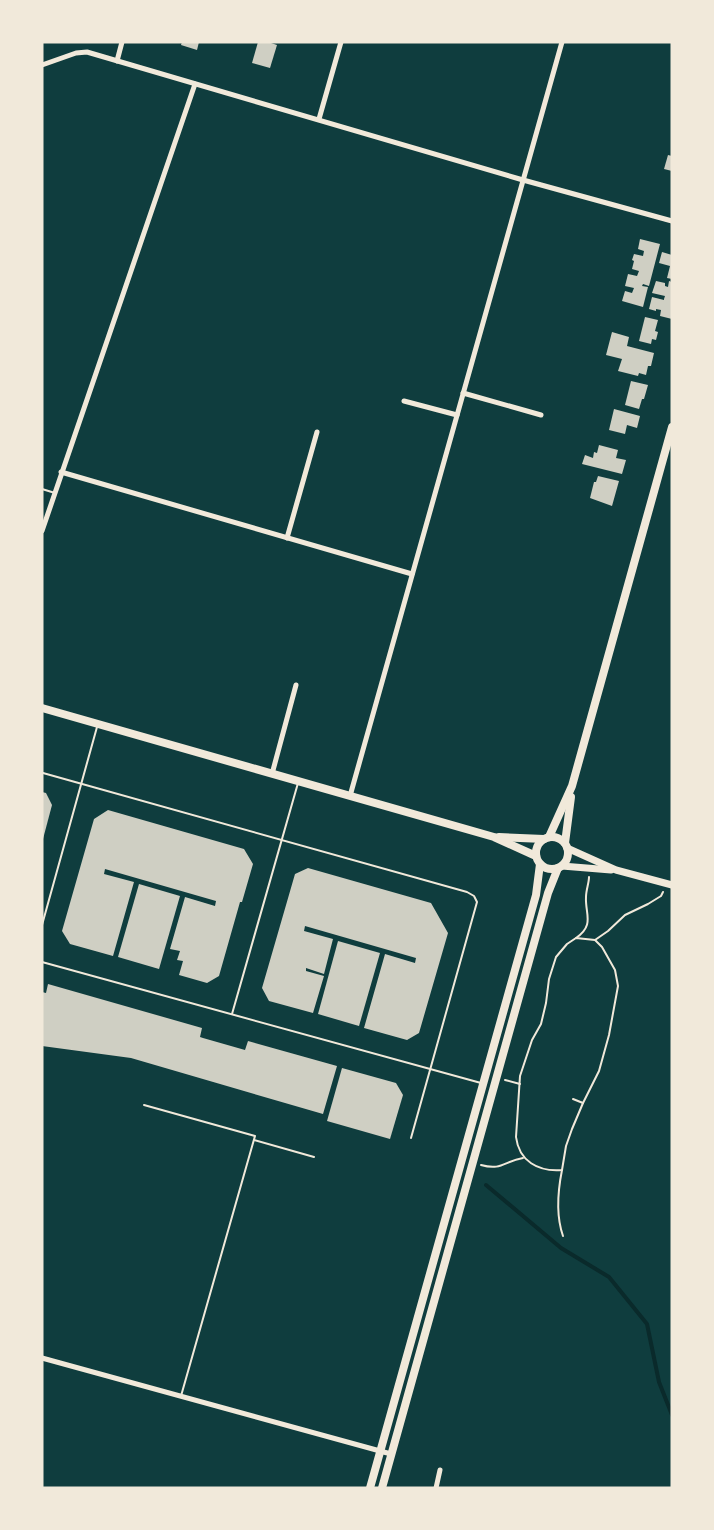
<svg xmlns="http://www.w3.org/2000/svg" width="714" height="1530" viewBox="0 0 714 1530" font-family="'Public Sans',sans-serif">
	<style>
		.lines { fill: none; stroke-linecap: round; stroke-linejoin: round }
		.stream { stroke: #0a2a2b; stroke-width: 4 }
		.building { fill: #cfcfc3 }
		.path { stroke: #f1e9da; stroke-width: 2 }
		.service { stroke: #f1e9da; stroke-width: 2 }
		.minor { stroke: #f1e9da; stroke-width: 5 }
		.tertiary { stroke: #f1e9da; stroke-width: 7 }
		.secondary { stroke: #f1e9da; stroke-width: 8 }
	</style>
	<rect width="100%" height="100%" fill="#0f3d3e"/>
	<g class="lines">
		<polyline class="stream" points="486,1185 561,1248 609,1277 647,1324 659,1382 672,1415"/>
	</g>
	<g class="building">
		<polygon points="182,42 199,42 197,50 181,45"/>
		<polygon points="258,42 268,42 277,45 270,68 252,63"/>
		<polygon points="668,155 672,156 672,171 664,169"/>
		<polygon points="640,239 660,244 649,286 643,284 642,286 648,287 643,307 622,301 625,291 632,293 634,288 625,286 628,274 637,276 639,271 632,269 634,261 632,260 634,254 643,256 644,251 638,249"/>
		<polygon points="662,252 672,255 672,279 667,278 670,266 659,263"/>
		<polygon points="656,281 665,283 665,286 668,287 669,281 672,282 672,319 660,316 661,310 656,309 656,311 649,309 652,297 664,300 664,299 665,296 652,293"/>
		<polygon points="645,317 658,320 655,331 658,332 656,340 652,339 651,344 639,341"/>
		<polygon points="612,332 629,337 627,346 654,353 651,366 648,366 646,375 639,373 638,376 618,371 622,359 606,355"/>
		<polygon points="631,381 648,385 644,399 642,399 639,409 625,405"/>
		<polygon points="614,409 640,416 637,428 627,425 625,434 609,430"/>
		<polygon points="599,445 618,450 616,458 626,460 622,474 582,464 585,455 593,458 594,452 597,453"/>
		<polygon points="598,476 619,481 612,506 590,498 594,482 596,482"/>
		<polygon points="42,792 46,793 52,805 43,839"/>
		<polygon points="108,810 244,849 253,864 242,902 240,902 219,976 207,983 179,975 183,961 177,960 180,951 170,949 185,897 215,906 216,901 105,869 104,874 134,882 113,956 70,944 62,931 94,819"/>
		<polygon points="308,868 431,903 448,933 419,1033 407,1040 364,1028 385,954 415,963 416,958 305,926 304,931 333,939 324,974 306,968 306,971 324,976 313,1013 269,1001 262,988 295,874"/>
		<polygon points="139,884 180,896 159,969 118,957"/>
		<polygon points="338,941 380,953 359,1026 318,1014"/>
		<polygon points="48,984 202,1028 200,1037 203,1038 245,1050 248,1041 337,1066 323,1114 131,1058 42,1046 42,992 46,993"/>
		<polygon points="342,1068 396,1083 403,1095 390,1139 327,1121"/>
	</g>
	<g class="lines">
		<g class="path">
			<path d="M576,938l19,2 7,7 13,23 3,16 -9,49 -10,36 -16,32 -11,26 -6,17 -4,24c-24,2 -43,-9 -46,-33l4,-61 12,-36 9,-16 5,-21 3,-24 7,-22 11,-13z"/>
			<path d="M576,938c19,-13 9,-24 10,-41 0,-7 3,-14 3,-20"/>
			<polyline points="595,940 608,931 625,915 648,904 661,896 663,892"/>
			<polyline points="505,1080 520,1084"/>
			<polyline points="573,1099 583,1103"/>
			<path d="M481,1165c21,6 23,-4 42,-7"/>
			<path d="M562,1170c-4,20 -6,46 1,66"/>
		</g>
		<g class="service">
			<polyline points="42,489 55,493"/>
			<polyline points="43,773 467,892 474,896 477,902 411,1138"/>
			<polyline points="42,925 97,727"/>
			<polyline points="42,962 481,1083"/>
			<polyline points="232,1014 298,783"/>
			<polyline points="144,1105 255,1136 181,1396"/>
			<polyline points="254,1140 314,1157"/>
		</g>
		<g class="minor">
			<polyline points="117,61 122,42"/>
			<polyline points="42,65 76,53 87,52 523,180 672,221"/>
			<polyline points="319,119 341,42"/>
			<polyline points="463,393 541,415"/>
			<polyline points="404,401 457,415"/>
			<polyline points="61,472 412,574"/>
			<polyline points="42,531 195,84"/>
			<polyline points="287,538 317,432"/>
			<polyline points="272,774 296,685"/>
			<polyline points="350,796 562,42"/>
			<polyline points="42,1358 391,1454"/>
			<polyline points="436,1488 440,1470"/>
		</g>
		<g class="tertiary">
			<polyline points="567,848 616,870 672,885"/>
			<polyline points="562,866 611,870"/>
		</g>
		<g class="secondary">
			<polyline points="42,708 494,837 536,856"/>
			<circle cx="552" cy="853" r="16"/>
			<polyline points="499,837 544,839"/>
			<polyline points="549,837 572,786 672,427"/>
			<polyline points="565,843 571,797"/>
			<polyline points="370,1488 536,895 540,864"/>
			<polyline points="382,1488 548,893 558,868"/>
		</g>
	</g>
	<rect width="714" height="1530" fill="none" stroke="#f1e9da" stroke-width="87"/>
</svg>
